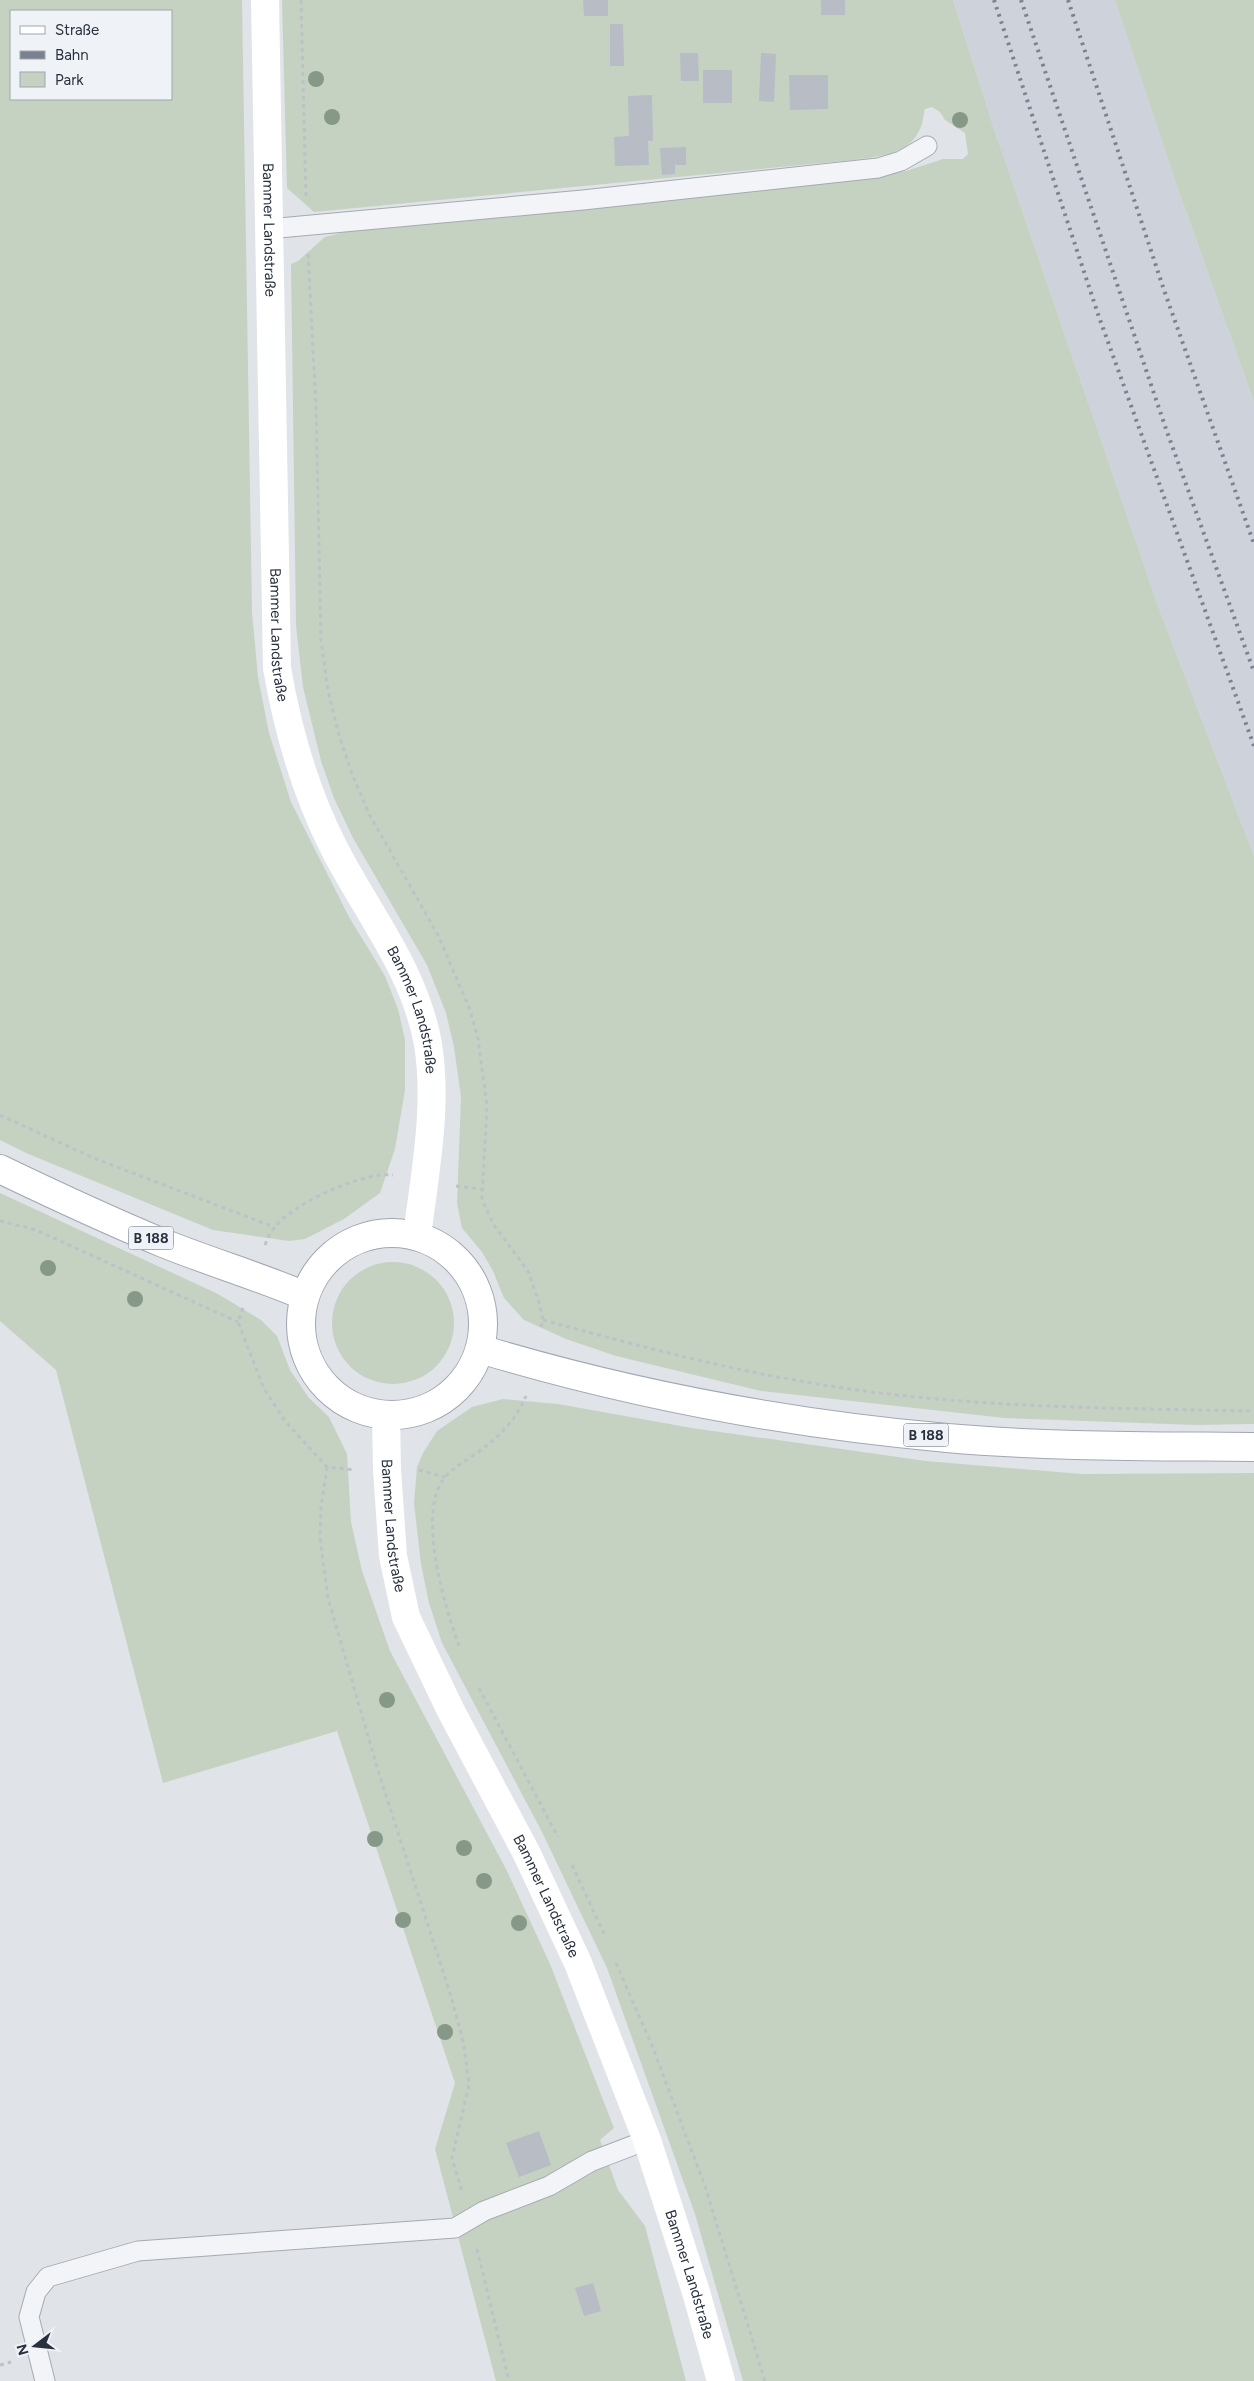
<svg xmlns="http://www.w3.org/2000/svg" width="1254" height="2381" viewBox="0 0 1254 2381" font-family="Figtree,sans-serif">
	<style>
		.built { fill: #ced2da }
		.green { fill: #c5d2c2; fill-rule: evenodd }
		.building { fill: #b7bcc5 }
		.lines { fill: none; stroke-linecap: round; stroke-linejoin: round }
		.lane-casing { stroke: #a5aab2; stroke-width: 21 }
		.primary-casing { stroke: #a0a7b4; stroke-width: 30 }
		.path { stroke: #bec1c7; stroke-width: 3; stroke-dasharray: 4 4; stroke-linecap: butt }
		.lane { stroke: #f3f4f7; stroke-width: 19 }
		.secondary { stroke: #fff; stroke-width: 28 }
		.primary { stroke: #fff; stroke-width: 28 }
		.rail { stroke: #7a8291; stroke-width: 4; stroke-dasharray: 2.5 5; stroke-linecap: butt }
		.tree { fill: #869887 }
		.labels { text-anchor: middle; dominant-baseline: central; stroke-width: 5; stroke-linejoin: round; paint-order: stroke }
		.shield { fill: #eff2f6; stroke: #646b76; stroke-width: 1 }
		.shield-label { font-size: 14px; font-weight: bold; fill: #29313f }
		.street-label { font-size: 15px; fill: #29313f; stroke: #eff2f6 }
	</style>
	<rect width="100%" height="100%" fill="#e0e3e8"/>
	<polygon class="built" points="953,0 1115,0 1176,183 1254,402 1254,856 1158,606 994,129"/>
	<g class="green">
		<path d="M0,0h242l10,612 6,65 11,56 22,69 58,115 36,59 13,33 7,31v50l-10,59 -15,44 -36,26 -39,20 -16,2 -76,-11 -187,-77 -26,-13zM171,11v88h-160v-88z"/>
		<path d="M282,0h671l41,129 164,477 96,250v568l-58,1 -191,-7 -244,-27 -145,-35 -50,-17 -42,-19 -20,-22 -11,-27 -11,-19 -20,-24 -5,-25 4,-106 -7,-50 -8,-34 -19,-48 -74,-127 -19,-40 -13,-37 -18,-74 -7,-61 -5,-362 7,-3 27,-24 36,-9 496,-48 49,-9 37,-12h20l5,-5 -3,-21 -20,-13 -5,-8 -8,-5 -7,2c-2,7 -2,14 -5,20 -11,26 -42,27 -66,31l-540,52 -27,-24z"/>
		<polygon points="1115,0 1254,0 1254,402 1176,183"/>
		<polygon points="0,1193 218,1294 261,1320 277,1336 290,1370 309,1398 329,1417 347,1454 351,1522 362,1571 390,1651 507,1871 550,1964 614,2128 600,2140 618,2190 645,2226 686,2381 496,2381 435,2149 455,2083 337,1731 163,1783 56,1370 0,1321"/>
		<circle cx="393" cy="1323" r="61"/>
		<polygon points="503,1399 558,1404 692,1428 926,1461 1082,1474 1254,1473 1254,2381 743,2381 695,2214 607,1968 542,1832 442,1643 429,1603 421,1564 414,1503 417,1467 423,1453 437,1431 472,1407"/>
	</g>
	<g class="building">
		<polygon points="583,0 608,0 608,16 584,16"/>
		<rect x="821" y="0" width="24" height="15"/>
		<polygon points="610,24 623,24 624,66 610,66"/>
		<polygon points="680,53 698,53 699,81 681,81"/>
		<polygon points="761,53 776,54 774,102 759,101"/>
		<rect x="703" y="70" width="29" height="33"/>
		<polygon points="789,75 828,75 828,109 790,110"/>
		<polygon points="652,95 653,141 648,141 649,165 615,166 614,137 629,136 628,96"/>
		<polygon points="686,147 686,165 675,165 675,174 662,175 660,148"/>
		<polygon points="539,2131 551,2165 519,2177 506,2143"/>
		<polygon points="593,2283 601,2311 584,2316 575,2288"/>
	</g>
	<g class="lines">
		<defs>
			<g id="lane">
				<polyline points="268,229 583,200 878,168 901,161 927,146"/>
				<polyline points="45,2381 29,2317 36,2292 48,2277 138,2251 455,2228 484,2211 549,2186 592,2161 647,2140"/>
			</g>
			<g id="primary">
				<path d="M0,1169c54,26 108,51 163,74 47,19 95,33 142,53"/>
				<circle cx="392" cy="1324" r="91"/>
				<path d="M480,1349c150,45 311,75 467,89 102,9 205,8 307,9"/>
			</g>
		</defs>
		<use href="#lane" class="lane-casing"/>
		<use href="#primary" class="primary-casing"/>
		<g class="path">
			<polyline points="301,0 306,198"/>
			<polyline points="308,254 316,406 321,641 328,690 338,732 352,774 369,814 438,935 470,1010 478,1039 487,1105 482,1200 494,1225 528,1271 540,1305 543,1320 540,1331"/>
			<polyline points="0,1115 91,1157 274,1227"/>
			<polyline points="456,1186 481,1189"/>
			<polyline points="0,1221 36,1230 238,1322"/>
			<path d="M265,1245c2,-6 5,-12 9,-17 17,-24 90,-57 119,-53"/>
			<polyline points="243,1308 238,1322 264,1389 285,1421 327,1467 355,1470"/>
			<path d="M543,1320c85,23 170,46 257,61 149,27 303,27 453,30"/>
			<polyline points="327,1467 321,1508 320,1538 328,1598 379,1774 451,1996 464,2045 469,2085 452,2158 462,2192"/>
			<polyline points="419,1470 445,1477"/>
			<path d="M459,1646c-14,-38 -44,-137 -13,-170 8,-9 18,-14 28,-21 24,-17 40,-32 52,-59"/>
			<polyline points="479,1688 558,1837"/>
			<polyline points="572,1865 605,1936"/>
			<polyline points="616,1963 653,2048 705,2186 765,2381"/>
			<polyline points="477,2249 509,2381"/>
			<polyline points="0,2365 11,2362"/>
		</g>
		<use href="#lane" class="lane"/>
		<g class="secondary">
			<path id="s1" d="M265,0l12,668c11,64 28,124 58,182 33,64 80,121 93,194 10,63 -3,128 -11,192"/>
			<path id="s2" d="M386,1416l1,54 6,86 13,61 44,92 77,145 51,109 69,177 49,152 25,89"/>
		</g>
		<use href="#primary" class="primary"/>
		<g class="rail">
			<polyline points="994,0 1099,317 1254,746"/>
			<polyline points="1021,0 1166,429 1254,672"/>
			<polyline points="1068,0 1164,290 1254,544"/>
		</g>
	</g>
	<g class="tree">
		<circle cx="316" cy="79" r="8"/>
		<circle cx="332" cy="117" r="8"/>
		<circle cx="960" cy="120" r="8"/>
		<circle cx="48" cy="1268" r="8"/>
		<circle cx="135" cy="1299" r="8"/>
		<circle cx="387" cy="1700" r="8"/>
		<circle cx="375" cy="1839" r="8"/>
		<circle cx="464" cy="1848" r="8"/>
		<circle cx="484" cy="1881" r="8"/>
		<circle cx="403" cy="1920" r="8"/>
		<circle cx="519" cy="1923" r="8"/>
		<circle cx="445" cy="2032" r="8"/>
	</g>
	<g class="labels">
		<g class="shield">
			<rect x="128.5" y="1226.5" width="45" height="23" rx="4"/>
			<rect x="903.5" y="1423.5" width="45" height="23" rx="4"/>
		</g>
		<g class="shield-label">
			<text x="151" y="1238">B 188</text>
			<text x="926" y="1435">B 188</text>
		</g>
		<g class="street-label">
			<text stroke="none"><textPath href="#s1" startOffset="230">Bammer Landstraße</textPath></text>
			<text stroke="none"><textPath href="#s1" startOffset="635">Bammer Landstraße</textPath></text>
			<text stroke="none"><textPath href="#s1" startOffset="1039">Bammer Landstraße</textPath></text>
			<text stroke="none"><textPath href="#s2" startOffset="110">Bammer Landstraße</textPath></text>
			<text stroke="none"><textPath href="#s2" startOffset="515">Bammer Landstraße</textPath></text>
			<text stroke="none"><textPath href="#s2" startOffset="920">Bammer Landstraße</textPath></text>
		</g>
	</g>
	<rect x="10" y="10" width="162" height="90" fill="#eff2f6" stroke="#a0a5ad"/>
	<rect x="20" y="26" width="25" height="8" fill="#ffffff" stroke="#a0a5ad"/>
	<text x="55" y="35" font-size="15" fill="#29313f">Straße</text>
	<rect x="20" y="51" width="25" height="8" fill="#7a8291" stroke="#a0a5ad"/>
	<text x="55" y="60" font-size="15" fill="#29313f">Bahn</text>
	<rect x="20" y="72" width="25" height="15" fill="#c5d2c2" stroke="#a0a5ad"/>
	<text x="55" y="85" font-size="15" fill="#29313f">Park</text>
	<g transform="translate(35 2346) rotate(254)" stroke="#eff2f6" stroke-width="4" paint-order="stroke">
	<path d="M0-4L9 19L0 12L-9 19Z" fill="#29313f"/>
	<text y="-8" font-size="14" font-weight="bold" text-anchor="middle" fill="#29313f">N</text>
	</g>
</svg>
